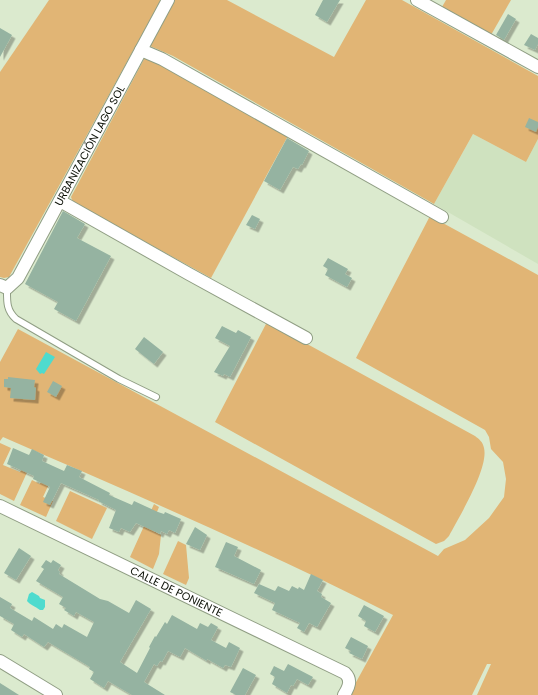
<svg xmlns="http://www.w3.org/2000/svg" width="538" height="695" viewBox="0 0 538 695" font-family="Poppins,sans-serif">
	<style>
		.built { fill: #cfe2bf }
		.green { fill: #e1b575 }
		.water { fill: #4edbce }
		.building { fill: #95b3a1; filter: url(#shadow) }
		.lines { fill: none; stroke-linecap: round; stroke-linejoin: round }
		.lane-casing { stroke: #909e84; stroke-width: 8 }
		.street-casing { stroke: #909e84; stroke-width: 14 }
		.lane { stroke: #fff; stroke-width: 6 }
		.street { stroke: #fff; stroke-width: 12 }
		.labels { text-anchor: middle; dominant-baseline: central; stroke-width: 3; stroke-linejoin: round; paint-order: stroke }
		.street-label { font-size: 11px; fill: #0d1208; stroke: #dbeace }
	</style>
	<defs>
		<filter id="shadow"><feDropShadow dx="3.5" dy="3.5" stdDeviation="0" flood-color="#0004"/></filter>
	</defs>
	<rect width="100%" height="100%" fill="#dbeace"/>
	<polygon class="built" points="473,134 526,162 538,139 538,264 434,204"/>
	<g class="green">
		<polygon points="49,0 161,0 9,277 4,278 0,277 0,72"/>
		<polygon points="175,0 227,0 334,57 366,0 402,0 538,76 538,139 526,162 473,134 434,204 173,56 150,46"/>
		<polygon points="446,0 511,0 491,35 442,7"/>
		<polygon points="144,59 149,59 289,134 211,278 73,202 71,197"/>
		<path d="M430,216l108,59v420h-61l14,-31h-4l-15,31h-123l44,-80c-128,-65 -259,-121 -390,-178l-3,4v-79l18,-33 420,227 6,-7 21,-9 24,-22 15,-21 2,-18 -3,-17 -12,-13 -2,-12 -4,-7 -129,-72z"/>
		<path d="M267,322l208,114c4,3 8,6 9,12 5,20 -25,69 -35,88l-5,5 -8,3 -221,-122z"/>
		<polygon points="0,443 11,448 3,465 20,472 29,455 34,457 14,501 0,494"/>
		<polygon points="43,478 50,482 43,497 53,501 46,517 20,505 32,480 40,484"/>
		<polygon points="70,491 107,508 92,539 56,521"/>
		<polygon points="154,504 159,507 150,529 161,535 159,554 153,569 130,557"/>
		<polygon points="178,541 186,545 189,578 186,585 163,574"/>
	</g>
	<g class="water">
		<polygon points="46,352 55,357 44,374 42,373 40,374 36,369"/>
		<path d="M32,592l7,4 1,2 5,2v7l-2,3h-3c-5,-4 -10,-5 -13,-9l2,-7z"/>
	</g>
	<g class="building">
		<polygon points="323,0 340,0 327,22 315,15"/>
		<polygon points="508,14 516,19 504,40 496,35"/>
		<polygon points="0,28 12,35 0,57"/>
		<polygon points="531,34 538,38 538,44 535,50 524,45"/>
		<polygon points="529,118 538,122 538,127 536,132 525,127"/>
		<polygon points="287,138 309,151 302,165 301,164 298,169 293,167 280,190 264,181"/>
		<polygon points="63,211 85,224 77,238 111,256 76,321 54,309 58,302 25,284"/>
		<polygon points="252,215 260,219 255,229 246,225"/>
		<polygon points="328,258 348,269 345,274 352,278 347,287 325,275 328,269 323,266"/>
		<polygon points="222,326 236,333 238,330 251,337 230,377 224,374 223,376 214,372 230,346 215,338"/>
		<polygon points="144,337 163,352 154,364 135,349"/>
		<polygon points="8,377 35,380 34,387 36,388 35,400 10,398 11,388 4,387 4,379 8,379"/>
		<polygon points="53,381 62,386 56,397 47,392"/>
		<polygon points="13,448 29,455 32,449 44,455 42,461 64,471 67,465 82,471 79,477 110,493 109,495 132,505 134,501 158,512 164,514 165,512 181,519 175,533 169,530 167,534 161,531 160,534 136,523 130,532 121,528 119,532 109,528 116,510 98,501 99,500 61,483 50,505 43,502 50,487 33,479 34,476 7,464"/>
		<polygon points="195,527 207,535 200,550 186,544"/>
		<polygon points="226,542 238,547 234,556 261,570 254,584 215,567"/>
		<polygon points="19,548 31,556 16,580 4,573"/>
		<polygon points="46,560 51,563 53,560 61,565 58,570 60,572 59,574 100,599 108,601 129,613 136,600 151,609 120,662 137,673 150,648 149,647 155,636 156,637 165,622 167,624 172,615 197,629 200,623 208,627 211,623 218,627 211,640 226,648 229,642 240,648 231,667 225,665 223,668 207,659 207,661 185,648 180,657 168,651 162,662 160,661 157,666 154,664 144,682 165,695 132,695 108,681 104,688 90,679 94,672 89,669 90,667 48,642 44,647 24,634 22,637 11,630 14,624 0,616 0,597 12,604 10,608 32,621 34,617 53,629 56,624 62,628 64,624 87,637 94,622 76,612 74,616 64,610 66,608 59,604 63,597 36,581 44,569 41,567"/>
		<polygon points="311,574 323,580 317,591 322,594 321,597 331,603 317,627 309,623 304,632 297,628 300,623 272,610 275,603 254,593 259,584 275,591 278,586 289,591 292,586 298,589 299,587 304,590"/>
		<polygon points="364,605 384,616 375,632 364,626 366,621 358,616"/>
		<polygon points="351,637 368,646 362,659 349,653 351,651 345,648"/>
		<polygon points="288,664 313,677 308,685 297,679 293,686 291,685 287,693 272,684 275,677 270,674 274,666 284,671"/>
		<polygon points="243,668 256,675 245,695 236,695 230,692"/>
		<polygon points="0,683 19,695 0,695"/>
	</g>
	<g class="lines">
		<defs>
			<path id="lane" d="M7,288c0,13 -1,22 9,31l103,60 37,18"/>
			<g id="street">
				<polyline points="417,0 538,67"/>
				<polyline points="141,50 162,59 442,217"/>
				<polyline points="60,201 189,274 306,338"/>
				<path id="s1" d="M0,285l7,3 11,-10 150,-278"/>
				<path id="s2" d="M0,506l345,167c7,7 4,14 -1,22"/>
				<polyline points="0,661 56,695"/>
			</g>
		</defs>
		<use href="#lane" class="lane-casing"/>
		<use href="#street" class="street-casing"/>
		<use href="#lane" class="lane"/>
		<use href="#street" class="street"/>
	</g>
	<g class="labels">
		<g class="street-label">
			<text stroke="none"><textPath href="#s1" startOffset="173">URBANIZACIÓN LAGO SOL</textPath></text>
			<text stroke="none"><textPath href="#s2" startOffset="196">CALLE DE PONIENTE</textPath></text>
		</g>
	</g>
</svg>
